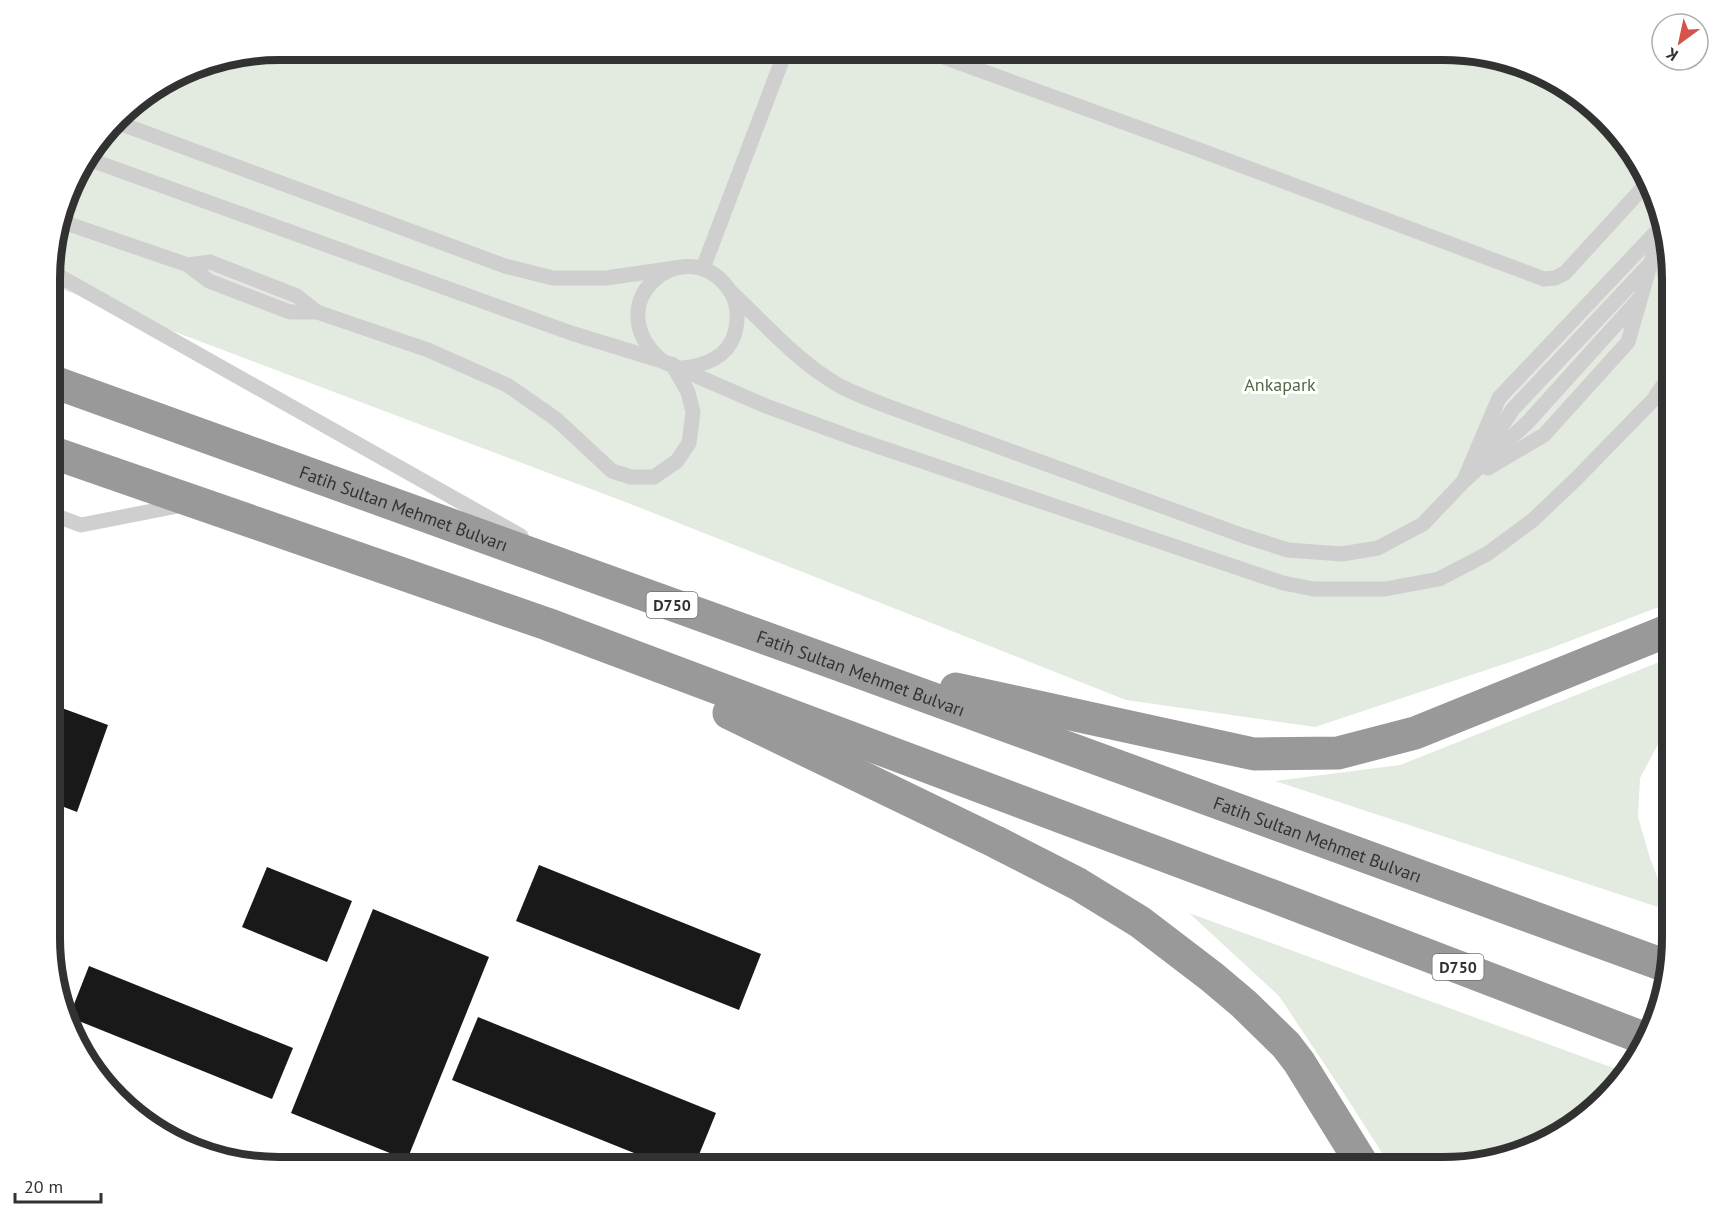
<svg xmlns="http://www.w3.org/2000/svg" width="1722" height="1217" viewBox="0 0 1722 1217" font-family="'PT Sans',sans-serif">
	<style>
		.green { fill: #e3eadf }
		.building { fill: #191919 }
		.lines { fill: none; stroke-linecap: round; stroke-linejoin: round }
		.lane { stroke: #cfcfcf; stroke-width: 15 }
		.highway { stroke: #999; stroke-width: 33 }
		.labels { text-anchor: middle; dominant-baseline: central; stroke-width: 6; stroke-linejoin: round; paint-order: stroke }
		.shield { fill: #fff; stroke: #707070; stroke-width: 1.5 }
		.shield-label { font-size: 16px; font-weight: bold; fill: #323232 }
		.park-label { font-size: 18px; fill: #4f6a43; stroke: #fff }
		.street-label { font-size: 18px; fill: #323232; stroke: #fff }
		.rim { fill: none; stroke: #323232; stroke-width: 8 }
	</style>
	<rect width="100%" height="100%" fill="#fff"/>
	<g class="green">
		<polygon points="279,50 1457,50 1517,62 1582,97 1649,177 1672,265 1672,602 1546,650 1315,727 1126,700 628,503 51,285 51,250 73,177 128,107 192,67"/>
		<polygon points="1672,657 1672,718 1640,778 1638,817 1650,858 1670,911 1275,781 1400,765"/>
		<polygon points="1189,913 1627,1073 1625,1077 1545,1144 1443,1167 1391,1167 1345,1095 1279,996"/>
	</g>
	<g class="building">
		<polygon points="51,704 108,725 77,812 51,802 51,773 55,762 51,761"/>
		<polygon points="539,865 761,954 739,1010 516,921"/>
		<polygon points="267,867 352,901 327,962 242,927"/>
		<polygon points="373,909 489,957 407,1160 291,1113"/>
		<polygon points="89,966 293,1048 272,1099 69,1017"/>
		<polygon points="478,1017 716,1113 694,1167 669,1167 452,1080"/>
	</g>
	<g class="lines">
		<g class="lane">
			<polyline points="924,50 1197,149 1544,279 1555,278 1565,273 1649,181"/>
			<polyline points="116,122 505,266 553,278 606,278 675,268"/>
			<polyline points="88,159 571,333 662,361 766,406 853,438 1283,583 1314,589 1385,589 1439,579 1487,554 1533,520 1576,479 1654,399 1672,372"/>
			<polyline points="60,221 188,265 209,281 290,312 317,312 428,350 507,385 556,419 612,471 631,477 654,477 677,461 689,443 693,412 688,392 672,364"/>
			<polyline points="188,265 210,262 297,296 317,312"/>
			<polyline points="703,268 786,50"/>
			<polyline points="51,273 61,277 521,536"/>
			<path d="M732,293c34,32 67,70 108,93 17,9 37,16 55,23l349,127 44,14 54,4 36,-6 45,-24 39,-41 66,-61 112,-124"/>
			<path d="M660,359c-63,-57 24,-129 68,-71 11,14 11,31 6,48 -8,22 -31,30 -52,32"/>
			<polyline points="1483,454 1513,409 1649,265"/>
			<polyline points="1488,468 1544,435 1628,342 1661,227"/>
			<polyline points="1465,478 1499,398 1658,230"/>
			<polyline points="51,514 81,525 183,505"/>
		</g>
		<g class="highway">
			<path id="s1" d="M51,381l778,280 840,306"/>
			<polyline points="51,452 547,624 1270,895 1646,1039"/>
			<polyline points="956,689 1254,754 1338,753 1415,733 1672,629"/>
			<polyline points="729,713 996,842 1078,884 1140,922 1212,977 1244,1004 1286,1045 1299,1062 1364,1167"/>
		</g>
	</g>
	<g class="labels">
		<g class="shield">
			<rect x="646.5" y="592" width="51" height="26" rx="4.5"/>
			<rect x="1432.5" y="954" width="51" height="26" rx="4.5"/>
		</g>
		<g class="shield-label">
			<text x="672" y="605">D750</text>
			<text x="1458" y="967">D750</text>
		</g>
		<g class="park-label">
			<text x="1280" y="384">Ankapark</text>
		</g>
		<g class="street-label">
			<text stroke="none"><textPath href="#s1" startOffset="375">Fatih Sultan Mehmet Bulvarı</textPath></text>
			<text stroke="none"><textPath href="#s1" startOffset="861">Fatih Sultan Mehmet Bulvarı</textPath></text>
			<text stroke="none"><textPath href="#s1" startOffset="1347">Fatih Sultan Mehmet Bulvarı</textPath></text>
		</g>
	</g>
	<path d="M0 0H1722V1217H0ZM279 60H1443A219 219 0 0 1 1662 279V938A219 219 0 0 1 1443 1157H279A219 219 0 0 1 60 938V279A219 219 0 0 1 279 60Z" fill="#fff" fill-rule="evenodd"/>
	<path class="rim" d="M279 60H1443A219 219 0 0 1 1662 279V938A219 219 0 0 1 1443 1157H279A219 219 0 0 1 60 938V279A219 219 0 0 1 279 60Z"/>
	<g transform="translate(1680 42) rotate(213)"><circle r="28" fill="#ffffff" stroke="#adadad" stroke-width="1.5"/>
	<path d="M0-4.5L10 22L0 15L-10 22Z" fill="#d55348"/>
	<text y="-9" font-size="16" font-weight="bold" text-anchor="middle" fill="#323232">K</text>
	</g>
	<path d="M15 1193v9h86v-9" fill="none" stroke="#323232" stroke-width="3"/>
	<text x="24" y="1193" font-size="18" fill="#323232" stroke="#ffffff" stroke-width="4.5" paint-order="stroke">20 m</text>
</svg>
